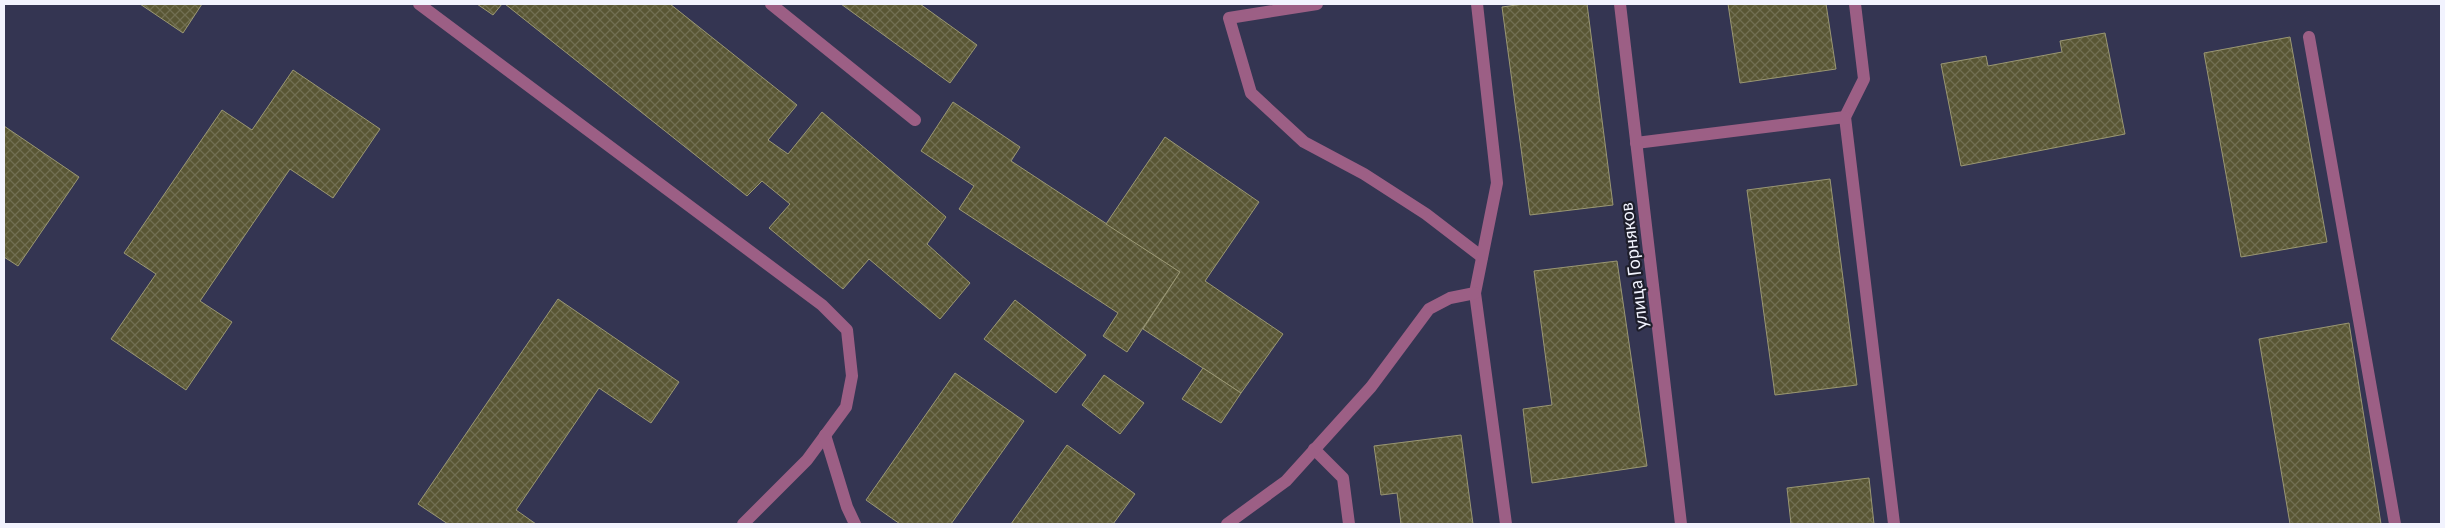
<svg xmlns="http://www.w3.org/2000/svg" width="2445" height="528" viewBox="0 0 2445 528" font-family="Lato,sans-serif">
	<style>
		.building { fill: url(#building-cross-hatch); stroke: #9a9773 }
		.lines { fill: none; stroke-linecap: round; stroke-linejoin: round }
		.service { stroke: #9c5f85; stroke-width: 12 }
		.tertiary { stroke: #9c5f85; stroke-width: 12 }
		.labels { text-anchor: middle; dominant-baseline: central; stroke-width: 4.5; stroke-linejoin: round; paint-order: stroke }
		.street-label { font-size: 18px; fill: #f2f3fe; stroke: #1e1e2b }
	</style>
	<defs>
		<pattern id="building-cross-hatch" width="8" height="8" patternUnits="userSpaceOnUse" patternTransform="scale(1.25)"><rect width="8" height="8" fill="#595634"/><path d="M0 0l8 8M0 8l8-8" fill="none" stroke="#716f52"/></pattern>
	</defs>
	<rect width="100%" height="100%" fill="#343552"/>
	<g class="building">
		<polygon points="140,4 202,4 183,33"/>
		<polygon points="477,4 502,4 493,15"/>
		<polygon points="505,4 670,4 797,105 768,140 788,154 822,112 946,217 927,244 970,283 940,319 869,259 843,289 769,228 790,204 762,181 747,196"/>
		<polygon points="841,4 920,4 977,45 950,83"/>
		<polygon points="1524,4 1587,4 1613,205 1530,215 1502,7"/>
		<polygon points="1728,4 1826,4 1836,69 1740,83"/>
		<polygon points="2105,33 2125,134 1961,166 1941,64 1986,56 1988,66 2062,52 2060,41"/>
		<polygon points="2290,37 2327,242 2241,257 2204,53"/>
		<polygon points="293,70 380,129 333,198 290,169 200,301 232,322 186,390 111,339 156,274 124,253 222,110 252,130"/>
		<polygon points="953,102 1020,147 1011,161 1180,272 1127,352 1103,336 1118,313 959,209 974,186 921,151"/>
		<polygon points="4,126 79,177 18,266 4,257"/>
		<polygon points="1165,137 1259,202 1205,281 1283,334 1241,393 1143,329 1180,272 1106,224"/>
		<polygon points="1830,179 1857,385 1775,395 1747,190"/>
		<polygon points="1617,261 1647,466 1532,483 1523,409 1552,405 1534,271"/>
		<polygon points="558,299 679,382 651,423 599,388 516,510 536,524 448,524 418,504"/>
		<polygon points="1015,300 1086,355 1056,393 984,339"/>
		<polygon points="2349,323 2381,524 2290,524 2259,339"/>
		<polygon points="1203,368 1241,393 1221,423 1182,399"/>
		<polygon points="955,373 1024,421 951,524 900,524 866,500"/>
		<polygon points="1104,375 1144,403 1120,434 1082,405"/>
		<polygon points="1461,435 1473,524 1401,524 1397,493 1381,495 1374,446"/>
		<polygon points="1067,445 1135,494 1113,524 1011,524"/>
		<polygon points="1869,478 1874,524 1791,524 1787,488"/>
	</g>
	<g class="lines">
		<g class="service">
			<polyline points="419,4 822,305 847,330 852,376 846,407 807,460 743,524"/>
			<polyline points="771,4 915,120"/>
			<polyline points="1317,4 1229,18 1251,93 1304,142 1364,174 1426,214 1482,257"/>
			<polyline points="1477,4 1497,183 1475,293 1506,524"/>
			<polyline points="2309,37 2395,524"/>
			<polyline points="1845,117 1864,79 1855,4"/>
			<polyline points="1636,143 1845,117 1894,524"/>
			<polyline points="825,435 847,507 855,524"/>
			<polyline points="1314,449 1343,478 1349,524"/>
			<polyline points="1227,524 1286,481 1371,387 1429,309 1450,298 1475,293"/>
		</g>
		<polyline class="tertiary" points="1620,4 1681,524"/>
	</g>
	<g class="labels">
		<g class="street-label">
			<text transform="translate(1633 266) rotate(-97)">улица Горняков</text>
		</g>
	</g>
	<rect width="2445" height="528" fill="none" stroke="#f2f3fe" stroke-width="10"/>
</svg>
